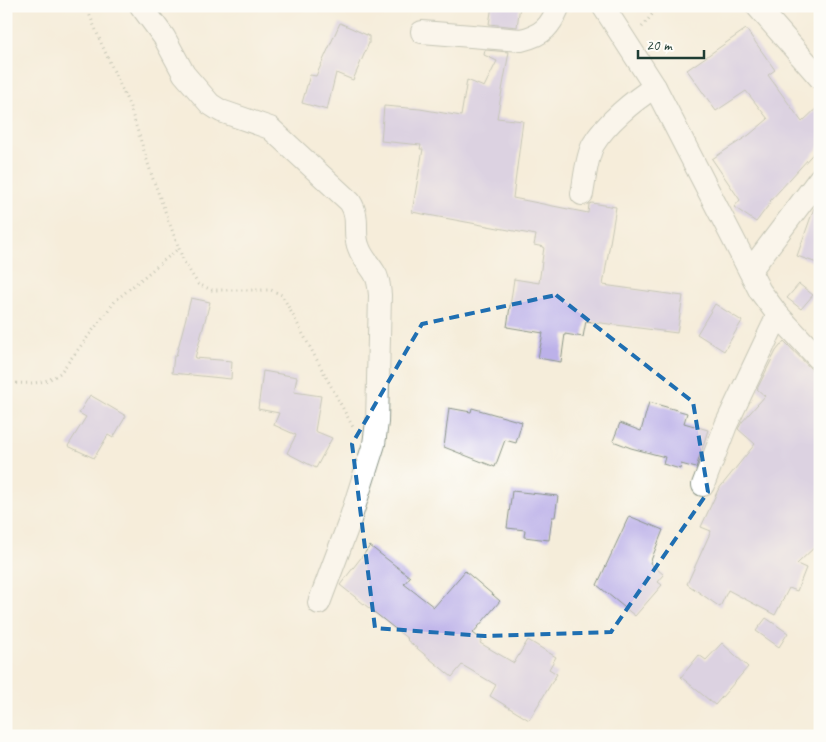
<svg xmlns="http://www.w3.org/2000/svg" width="826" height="742" viewBox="0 0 826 742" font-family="Caveat,sans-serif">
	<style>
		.building { fill: #bcb1e9 }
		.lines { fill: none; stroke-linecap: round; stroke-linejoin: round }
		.minor-casing { stroke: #8a9587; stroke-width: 24 }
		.path { stroke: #8a9587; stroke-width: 3; stroke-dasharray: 1 4; stroke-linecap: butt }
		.minor { stroke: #fff; stroke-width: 22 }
		.marked { fill: none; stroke: #1f6fb2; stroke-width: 4; stroke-dasharray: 10 6; stroke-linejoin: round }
	</style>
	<rect width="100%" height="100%" fill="#fdfcf7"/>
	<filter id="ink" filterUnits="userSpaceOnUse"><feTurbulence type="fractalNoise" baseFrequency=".02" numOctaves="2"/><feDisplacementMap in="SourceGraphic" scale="10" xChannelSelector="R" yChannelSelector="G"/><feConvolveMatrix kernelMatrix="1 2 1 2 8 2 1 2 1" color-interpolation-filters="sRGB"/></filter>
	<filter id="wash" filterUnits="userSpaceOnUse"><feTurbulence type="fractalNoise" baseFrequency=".0096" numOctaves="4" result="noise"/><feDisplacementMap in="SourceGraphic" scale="20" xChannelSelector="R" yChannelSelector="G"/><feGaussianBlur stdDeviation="1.12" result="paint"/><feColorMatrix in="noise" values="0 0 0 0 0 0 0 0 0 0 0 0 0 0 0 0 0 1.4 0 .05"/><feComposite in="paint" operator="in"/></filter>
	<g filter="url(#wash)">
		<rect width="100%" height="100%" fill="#f5edda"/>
		<g id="blocks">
			<g class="building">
				<polygon points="492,6 520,6 517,27 489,24"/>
				<polygon points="340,23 369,36 369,43 353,80 336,73 327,110 302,103 310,75 316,76"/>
				<polygon points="746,29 775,70 768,75 802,122 820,105 820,146 770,201 771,202 756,222 734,207 740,200 712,159 749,135 768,119 746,91 716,111 687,70"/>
				<polygon points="485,50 509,52 497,118 523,121 513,198 588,213 589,204 592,203 616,207 603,285 683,296 677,333 586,321 583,337 565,334 561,362 538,358 543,333 507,327 514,279 539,283 544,247 534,245 536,235 412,212 423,149 420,149 421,145 381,141 384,106 420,109 461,116 467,80 484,87 497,61 484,55"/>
				<polygon points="820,200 820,264 797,256 814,208"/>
				<polygon points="799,284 813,295 801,309 787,298"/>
				<polygon points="191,298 210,302 195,358 232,361 231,379 172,373 174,356 176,356"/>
				<polygon points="715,304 742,321 724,351 697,334"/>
				<polygon points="784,341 820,378 820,542 797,564 806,568 797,591 789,588 775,615 728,590 720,607 687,584 711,531 701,527 718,490 755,444 738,429 742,422 765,396 757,389 776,351"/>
				<polygon points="263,371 297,377 294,392 321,396 315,431 332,438 316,468 287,453 296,435 274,425 279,413 258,409"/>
				<polygon points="90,395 126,416 113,438 108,435 94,458 68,446 86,417 79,413"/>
				<polygon points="649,402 687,413 684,423 708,430 696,468 681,464 680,469 663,464 665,457 631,448 613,441 620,423 641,431"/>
				<polygon points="449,408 471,412 472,408 522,422 516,443 505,440 495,467 444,447"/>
				<polygon points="512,491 558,496 555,517 552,517 549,540 524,537 525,530 507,528"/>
				<polygon points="629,516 663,530 650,563 664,575 658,582 662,585 635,616 597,585"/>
				<polygon points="370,546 410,577 404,584 434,607 465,571 500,601 473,633 482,640 480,643 514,663 528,640 556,657 549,669 557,674 529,720 490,696 496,685 462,665 452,677 407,640 408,639 340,585"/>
				<polygon points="766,618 788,633 779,647 756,631"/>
				<polygon points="722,643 748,667 715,705 681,677 699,655 706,660"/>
			</g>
		</g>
	</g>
	<g filter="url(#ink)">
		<use href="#blocks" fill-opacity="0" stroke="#8a9587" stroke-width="1"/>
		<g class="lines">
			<defs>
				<g id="minor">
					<path d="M141,6l23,31 20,37 26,30 11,7 49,17 80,74c11,17 2,31 9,46 3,9 10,16 15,24 5,7 5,15 6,23l-3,127 -3,22 -25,79 -30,80"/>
					<polyline points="603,6 655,87 760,291 778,315 820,360"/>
					<polyline points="757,6 820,78"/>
					<path d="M422,32l99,8c22,-5 29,-13 38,-34"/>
					<path d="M582,194c3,-15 4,-35 11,-49 13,-22 41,-45 62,-58"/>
					<polyline points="750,271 820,178"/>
					<polyline points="703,485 726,425 778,315"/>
				</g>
			</defs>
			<use href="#minor" class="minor-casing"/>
			<g class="path">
				<polyline points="86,6 102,45 130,107 153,179 184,262 198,284 212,290 271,290 282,295 354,429"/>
				<polyline points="642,27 659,6"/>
				<path d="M6,383c20,0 37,3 54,-10l56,-73 63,-52"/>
			</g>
			<use href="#minor" class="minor"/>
		</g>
	</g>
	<path d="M0 0H826V742H0ZM556,295l137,107 15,90 -97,140 -126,4 -110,-8 -23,-184 70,-120z" fill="#f5edda" fill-opacity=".55" fill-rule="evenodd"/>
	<path class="marked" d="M556,295l137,107 15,90 -97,140 -126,4 -110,-8 -23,-184 70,-120z"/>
	<rect width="826" height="742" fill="none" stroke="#fdfcf7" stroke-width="25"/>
	<path d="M638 50v8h66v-8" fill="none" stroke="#1f3d34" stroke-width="2.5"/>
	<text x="646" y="50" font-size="15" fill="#1f3d34" stroke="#fdfcf7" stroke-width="4" paint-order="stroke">20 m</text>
</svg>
